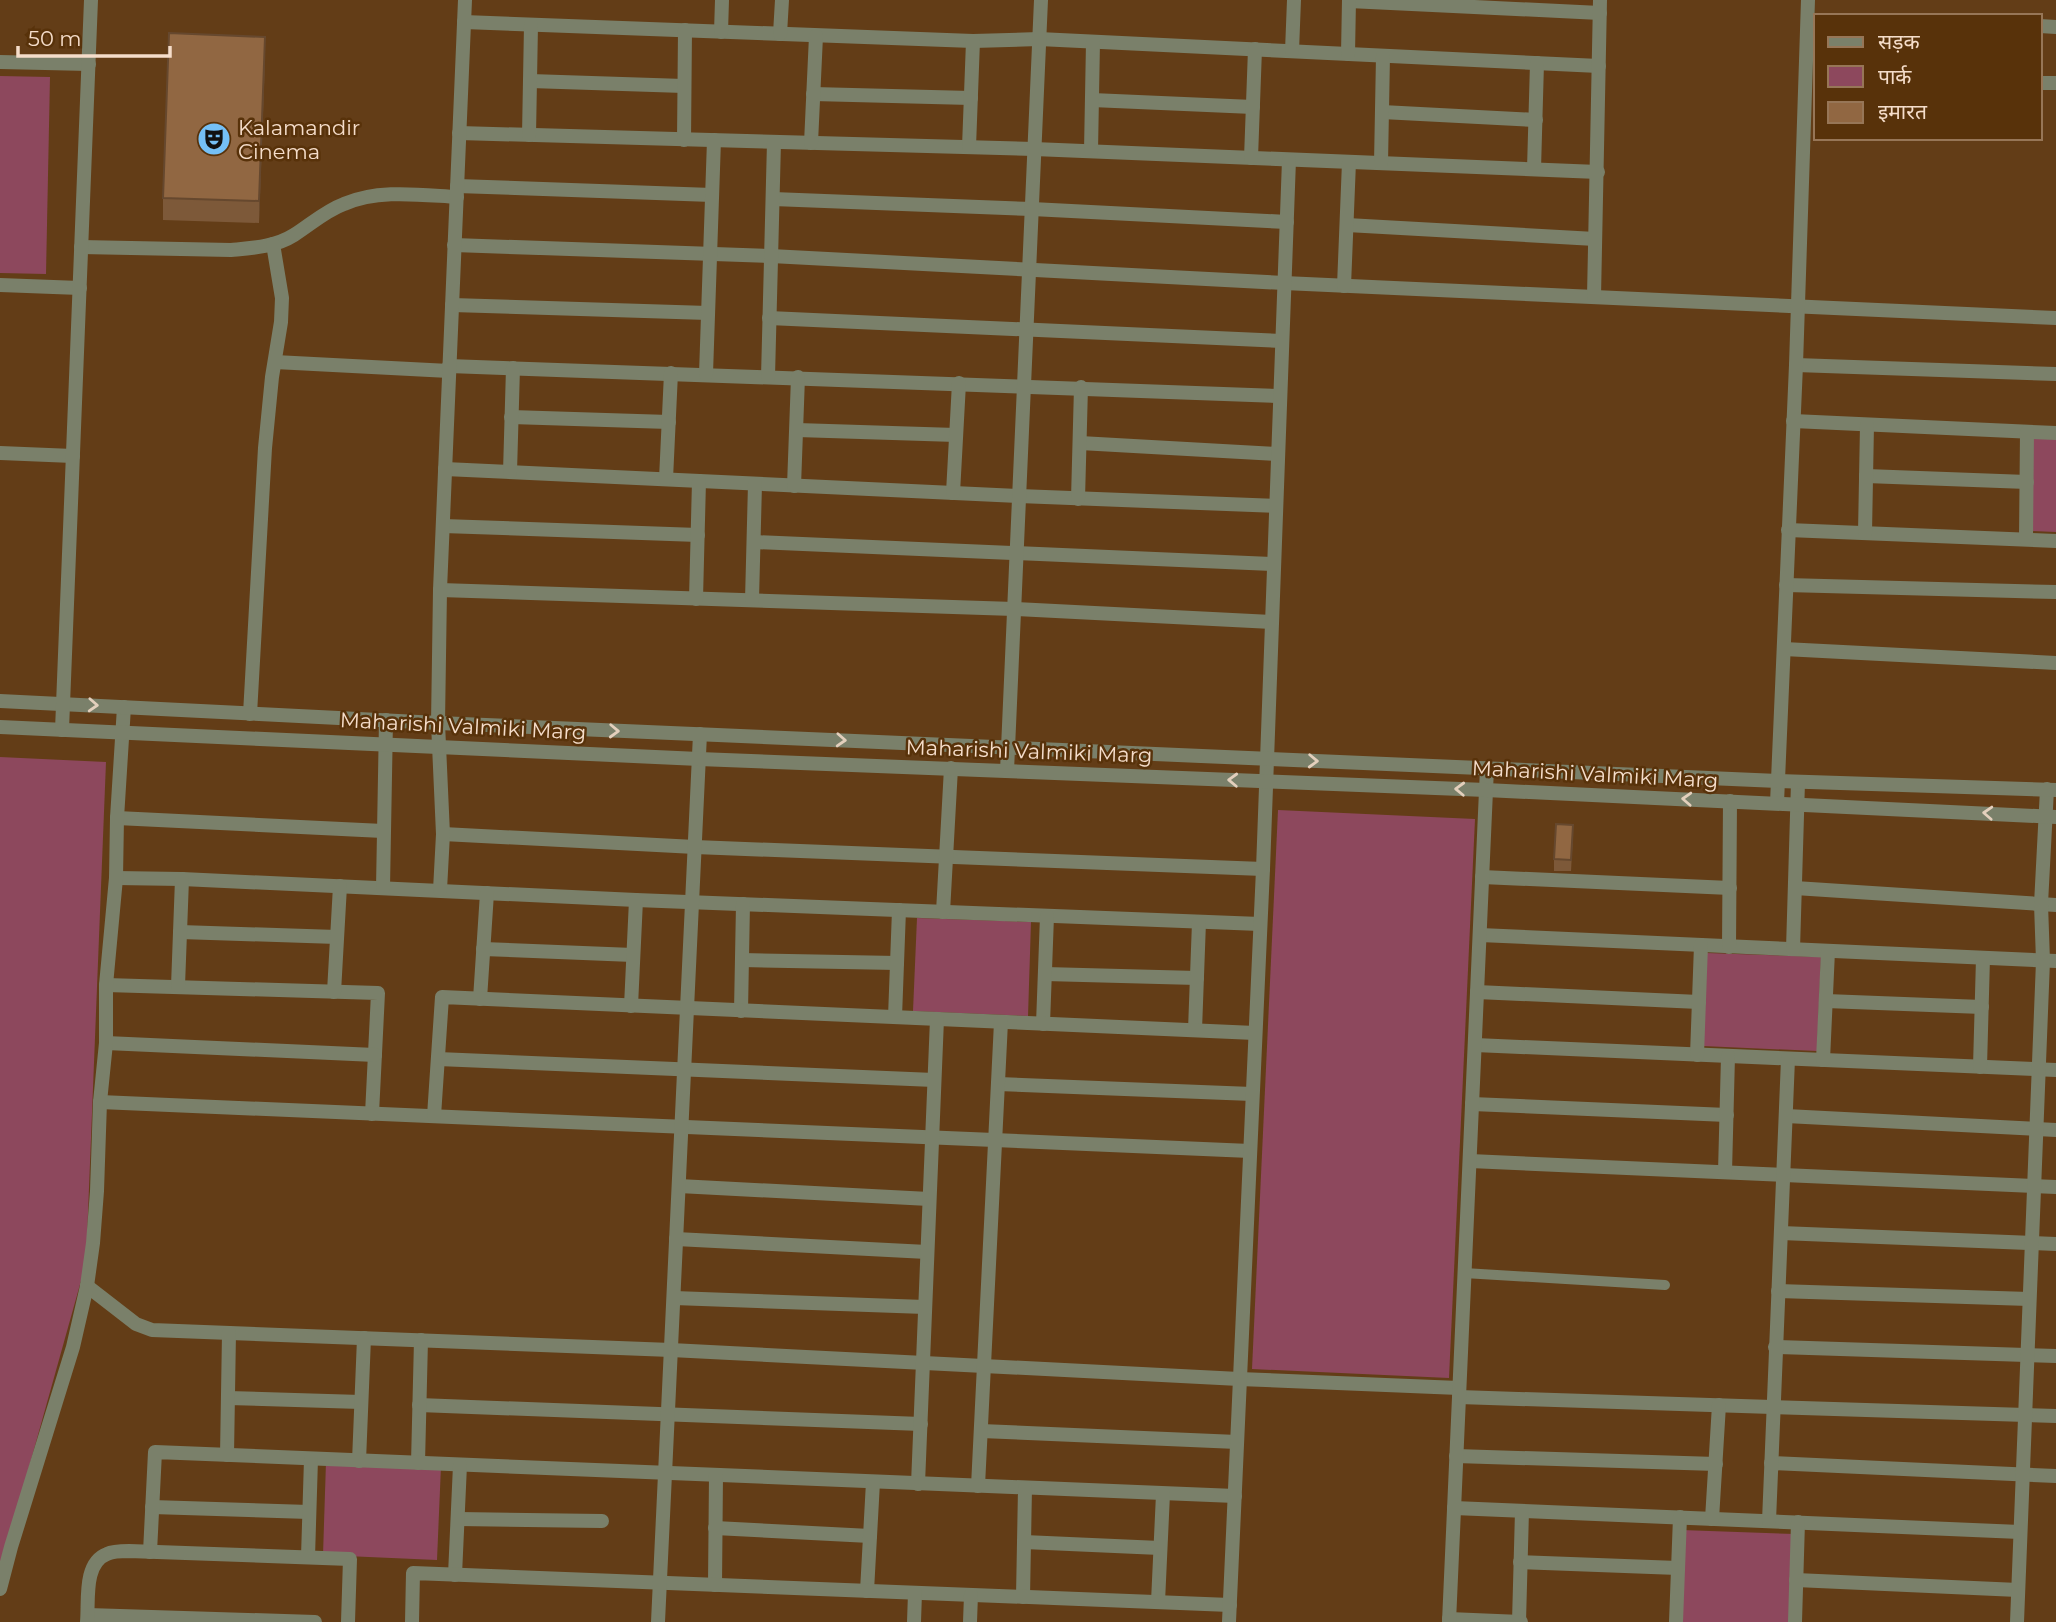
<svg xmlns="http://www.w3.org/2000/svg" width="2056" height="1622" viewBox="0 0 2056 1622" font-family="Montserrat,'Noto Sans Devanagari',sans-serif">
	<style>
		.green { fill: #8d485d }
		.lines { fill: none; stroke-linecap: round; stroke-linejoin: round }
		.service { stroke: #7a806a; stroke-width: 10 }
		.minor { stroke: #7a806a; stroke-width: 14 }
		.tertiary { stroke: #7a806a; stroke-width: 14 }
		.wall { fill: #7d5939 }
		.shaded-wall { fill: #66482e }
		.building { fill: #916742; stroke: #66482e; stroke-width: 2 }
		.oneway { stroke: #e3cfbc }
		.labels { text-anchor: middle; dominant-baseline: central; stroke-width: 5; stroke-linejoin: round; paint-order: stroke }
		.poi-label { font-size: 21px; fill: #f5ddca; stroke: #58320a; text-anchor: start }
		.street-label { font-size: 21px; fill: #f5ddca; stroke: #58320a }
	</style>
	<rect width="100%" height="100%" fill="#633d17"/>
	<g class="green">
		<polygon points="0,76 50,77 46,274 0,273"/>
		<polygon points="2033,438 2056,439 2056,532 2029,531"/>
		<polygon points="0,757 106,762 86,1263 0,1571"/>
		<polygon points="1278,810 1475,819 1449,1378 1252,1369"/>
		<polygon points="917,918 1031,922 1028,1016 913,1011"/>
		<polygon points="1706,953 1821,957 1817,1051 1703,1046"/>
		<polygon points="326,1462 441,1466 437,1560 323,1555"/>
		<polygon points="1681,1530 1795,1534 1792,1622 1677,1622"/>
	</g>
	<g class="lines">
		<polyline class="service" points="1464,1273 1665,1285"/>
		<g class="minor">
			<polyline points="1349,1 1600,13"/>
			<polyline points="464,22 973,41 1039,39 1599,66"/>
			<polyline points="2040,26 2056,27"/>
			<polyline points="721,32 722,0"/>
			<polyline points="780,34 782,0"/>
			<polyline points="1292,51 1294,0"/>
			<polyline points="1348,54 1349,0"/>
			<polyline points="0,62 89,64"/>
			<polyline points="530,81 684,86"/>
			<polyline points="2040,83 2056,83"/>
			<polyline points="813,94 971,98"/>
			<polyline points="1092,100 1253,107"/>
			<polyline points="1382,112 1536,120"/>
			<polyline points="459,133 1034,149 1598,172"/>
			<polyline points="529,135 531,25"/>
			<polyline points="684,140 685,30"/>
			<polyline points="811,143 816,36"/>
			<polyline points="969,147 973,41"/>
			<polyline points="1091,151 1093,42"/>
			<polyline points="1251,158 1255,49"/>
			<polyline points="1381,163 1383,56"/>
			<polyline points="1534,169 1537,63"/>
			<polyline points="457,186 712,195"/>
			<polyline points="773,199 1032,209 1287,222"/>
			<polyline points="1347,225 1595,239"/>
			<polyline points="454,245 771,256 1284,283 2056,318"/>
			<path d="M81,247l150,3c21,-2 44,-3 63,-15 16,-10 31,-24 50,-31 35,-15 76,-9 113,-7"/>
			<polyline points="0,285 80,288"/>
			<polyline points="1344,286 1349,162"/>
			<polyline points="1594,297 1600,0"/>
			<polyline points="452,305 708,313"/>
			<polyline points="769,318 1282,341"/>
			<polyline points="275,362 449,371"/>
			<polyline points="1796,365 2056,374"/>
			<polyline points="449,366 1280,396"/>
			<polyline points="706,374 714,140"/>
			<polyline points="768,377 774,142"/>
			<polyline points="511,417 669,422"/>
			<polyline points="1793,421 2056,433"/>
			<polyline points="797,430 956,435"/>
			<polyline points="1080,443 1278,454"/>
			<polyline points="0,453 73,456"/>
			<polyline points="445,469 1019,496 1276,506"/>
			<polyline points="510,472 513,368"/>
			<polyline points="1866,476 2027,482"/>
			<polyline points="666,479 671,373"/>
			<polyline points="794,486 798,377"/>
			<polyline points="953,493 959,383"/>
			<polyline points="1078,499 1081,387"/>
			<polyline points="443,526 698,535"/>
			<polyline points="1788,530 2056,541"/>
			<polyline points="1865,533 1867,425"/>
			<polyline points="2026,539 2027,432"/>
			<polyline points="754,542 1274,564"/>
			<polyline points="1786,585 2056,592"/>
			<polyline points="440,590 1014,609 1272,622"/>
			<polyline points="696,599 699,481"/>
			<polyline points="752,600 755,484"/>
			<polyline points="1784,649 2056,663"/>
			<polyline points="250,714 265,448 272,377 281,322 282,298 273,244"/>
			<polyline points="1007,771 1041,0"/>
			<polyline points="1777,803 1796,365 1808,0"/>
			<polyline points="117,818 383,831"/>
			<polyline points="443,834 695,847 1263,869"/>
			<polyline points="1482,877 1730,888"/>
			<polyline points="116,878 182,879 636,900 1260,924"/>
			<polyline points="383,888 386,720"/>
			<polyline points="1795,888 2056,905"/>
			<polyline points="440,890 443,834 438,723 440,590 465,0"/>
			<polyline points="943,912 951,768"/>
			<polyline points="180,932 337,937"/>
			<polyline points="1480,935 2056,961"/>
			<polyline points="1729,947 1730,801"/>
			<polyline points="483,949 633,955"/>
			<polyline points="1793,949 1798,782"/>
			<polyline points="742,960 897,963"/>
			<polyline points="1045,974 1197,978"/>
			<polyline points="106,985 378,993 372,1114"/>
			<polyline points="178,986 182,879"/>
			<polyline points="334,992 340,886"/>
			<polyline points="1477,992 1699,1002"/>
			<polyline points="480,999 487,893"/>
			<polyline points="1826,1001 1982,1007"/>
			<polyline points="631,1006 636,900"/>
			<polyline points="741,1011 743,904"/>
			<polyline points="895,1017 899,910"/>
			<polyline points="1043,1024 1047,916"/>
			<polyline points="1195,1030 1199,922"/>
			<polyline points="106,1043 375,1055"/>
			<polyline points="1475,1045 2056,1070"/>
			<polyline points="1697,1055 1701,945"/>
			<polyline points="438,1059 934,1080"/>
			<polyline points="1823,1060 1828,951"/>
			<polyline points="1980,1067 1983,958"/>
			<polyline points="998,1084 1252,1094"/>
			<polyline points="100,1102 1250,1151"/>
			<polyline points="1472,1104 1727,1115"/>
			<polyline points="434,1116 442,997 1255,1033"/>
			<polyline points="1786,1116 2056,1130"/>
			<polyline points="1470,1161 2056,1187"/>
			<polyline points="1725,1172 1728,1056"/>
			<polyline points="679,1186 929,1199"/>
			<polyline points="1781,1233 2056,1244"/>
			<polyline points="676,1239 927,1252"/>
			<polyline points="87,1286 136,1324 152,1330 671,1350 1239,1379 1459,1388"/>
			<polyline points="1778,1291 2029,1299"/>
			<polyline points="674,1298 925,1307"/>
			<polyline points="1775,1347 2056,1356"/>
			<polyline points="1459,1397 2056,1416"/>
			<polyline points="228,1398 361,1402"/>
			<polyline points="419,1405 921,1424"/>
			<polyline points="981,1431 1237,1442"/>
			<polyline points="227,1455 229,1333"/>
			<polyline points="1456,1456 1716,1464"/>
			<polyline points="359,1461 364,1338"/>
			<polyline points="418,1463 421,1340"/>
			<polyline points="1771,1463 2056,1476"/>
			<polyline points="918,1484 937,1019"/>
			<polyline points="978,1486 1001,1022"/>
			<polyline points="152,1507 309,1512"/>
			<polyline points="1454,1508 2020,1532"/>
			<polyline points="458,1519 602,1521"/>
			<polyline points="1712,1519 1719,1405"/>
			<polyline points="1769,1521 1788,1059"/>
			<polyline points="715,1528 870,1536"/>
			<polyline points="1024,1542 1160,1548"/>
			<polyline points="150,1552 155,1452 1235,1496"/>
			<polyline points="308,1557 311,1459"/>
			<polyline points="1520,1562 1678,1568"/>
			<polyline points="455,1575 460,1465"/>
			<polyline points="1796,1580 2018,1590"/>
			<polyline points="715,1585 716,1475"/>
			<polyline points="0,1589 11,1547 73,1347 87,1286 93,1243 97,1191 100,1102 106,1043 106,985 116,878 117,818 124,707"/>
			<polyline points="867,1591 873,1482"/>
			<polyline points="1023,1597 1025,1488"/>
			<polyline points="1158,1602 1163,1494"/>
			<polyline points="88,1615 315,1622"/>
			<polyline points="1449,1619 1521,1622"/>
			<path d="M87,1622c2,-20 -4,-59 20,-68 6,-3 15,-3 22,-3l221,8 -2,63"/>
			<polyline points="412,1622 413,1573 1230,1605"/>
			<polyline points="658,1622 700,734"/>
			<polyline points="914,1622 915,1593"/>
			<polyline points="970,1622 971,1595"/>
			<polyline points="1229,1622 1263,869 1289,160"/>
			<polyline points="1449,1622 1487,768"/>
			<polyline points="1519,1622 1522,1511"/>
			<polyline points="1676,1622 1680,1517"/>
			<polyline points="1795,1622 1798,1522"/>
			<polyline points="2017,1622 2043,961 2041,904 2047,789"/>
		</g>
		<g class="tertiary">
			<polyline points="0,701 438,723 1778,781 2056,790"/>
			<polyline points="0,727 699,759 1486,790 2056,817"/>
			<polyline points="62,730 91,0"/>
		</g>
	</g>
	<g class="wall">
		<polygon points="265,59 259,223 163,220 163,198"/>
		<polygon points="1573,836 1571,871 1554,871 1554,859"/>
	</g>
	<polygon class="shaded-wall" points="265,37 265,59 259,223 259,201"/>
	<g class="building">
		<polygon points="169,33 265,37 259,201 163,198"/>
		<polygon points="1556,824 1573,825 1571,860 1554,859"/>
	</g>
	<defs><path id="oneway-chevron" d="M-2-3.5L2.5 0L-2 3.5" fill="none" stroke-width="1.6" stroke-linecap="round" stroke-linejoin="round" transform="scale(1.75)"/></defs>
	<g class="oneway">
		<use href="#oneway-chevron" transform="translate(93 705) rotate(3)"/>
		<use href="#oneway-chevron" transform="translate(614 731) rotate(2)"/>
		<use href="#oneway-chevron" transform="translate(841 740) rotate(3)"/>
		<use href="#oneway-chevron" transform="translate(1313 761) rotate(2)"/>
		<use href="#oneway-chevron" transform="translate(1233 780) rotate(-178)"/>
		<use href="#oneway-chevron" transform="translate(1460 789) rotate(-178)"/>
		<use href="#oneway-chevron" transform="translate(1687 799) rotate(-177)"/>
		<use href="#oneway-chevron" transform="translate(1988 813) rotate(-177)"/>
	</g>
	<defs>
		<symbol id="theatre-disc" viewBox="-11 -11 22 22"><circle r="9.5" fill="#75c0f6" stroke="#58320a"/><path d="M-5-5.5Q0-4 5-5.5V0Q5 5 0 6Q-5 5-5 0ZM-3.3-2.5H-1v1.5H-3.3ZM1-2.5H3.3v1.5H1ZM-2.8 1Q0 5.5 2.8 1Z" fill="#111"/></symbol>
	</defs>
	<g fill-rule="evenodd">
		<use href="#theatre-disc" x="195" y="120" width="38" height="38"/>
	</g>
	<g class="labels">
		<g class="poi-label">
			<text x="238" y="127">Kalamandir<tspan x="238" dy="24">Cinema</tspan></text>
		</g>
		<g class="street-label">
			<text transform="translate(463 726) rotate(3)">Maharishi Valmiki Marg</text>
			<text transform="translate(1029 751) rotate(2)">Maharishi Valmiki Marg</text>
			<text transform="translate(1595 774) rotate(3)">Maharishi Valmiki Marg</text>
		</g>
	</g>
	<rect x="1814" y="14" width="228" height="126" fill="#58320a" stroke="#977657" stroke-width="2"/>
	<rect x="1828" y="37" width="35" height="10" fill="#7a806a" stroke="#977657" stroke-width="2"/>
	<text x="1878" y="49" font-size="21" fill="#f5ddca">सड़क</text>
	<rect x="1828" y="66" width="35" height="21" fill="#8d485d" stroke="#977657" stroke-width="2"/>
	<text x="1878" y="84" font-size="21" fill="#f5ddca">पार्क</text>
	<rect x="1828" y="102" width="35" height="21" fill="#916742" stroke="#977657" stroke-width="2"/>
	<text x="1878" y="119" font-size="21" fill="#f5ddca">इमारत</text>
	<path d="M18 46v10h152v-10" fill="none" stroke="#f5ddca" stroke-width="3.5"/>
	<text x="28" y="46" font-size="21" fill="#f5ddca" stroke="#58320a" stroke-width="5" paint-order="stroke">50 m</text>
</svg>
